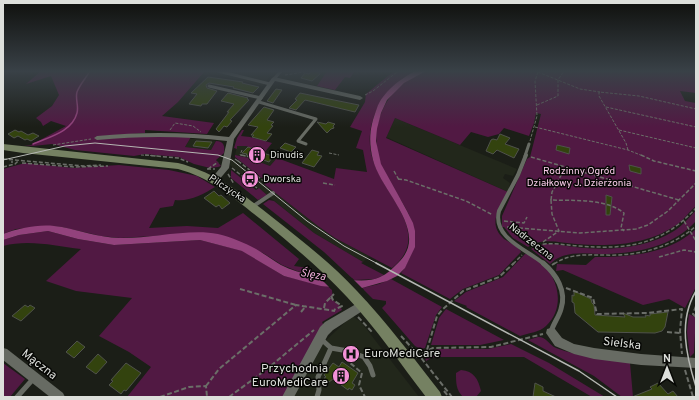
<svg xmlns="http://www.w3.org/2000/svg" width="699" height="400" viewBox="0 0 699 400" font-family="Overpass,sans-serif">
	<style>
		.built { fill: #22271b }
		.green { fill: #511943 }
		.water { fill: #92427c }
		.pier { fill: #1b1e17 }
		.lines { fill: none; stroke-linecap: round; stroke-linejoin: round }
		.stream { stroke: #92427c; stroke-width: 1.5 }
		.building { fill: #33430e; stroke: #4f524b }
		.path-far2 { stroke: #6b6e68; stroke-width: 1; stroke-dasharray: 3 1.5; stroke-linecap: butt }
		.path-far1 { stroke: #6b6e68; stroke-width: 1.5; stroke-dasharray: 4 2; stroke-linecap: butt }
		.path { stroke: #6b6e68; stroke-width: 2; stroke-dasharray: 5 2.5; stroke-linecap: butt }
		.lane-far2 { stroke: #676b63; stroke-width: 3 }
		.lane-far1 { stroke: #676b63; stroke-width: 4 }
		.lane { stroke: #676b63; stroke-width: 5 }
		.street { fill: #676b63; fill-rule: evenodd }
		.secondary { fill: #758162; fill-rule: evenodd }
		.tram-far1 { stroke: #b5b7b3; stroke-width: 1 }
		.tram { stroke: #b5b7b3; stroke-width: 1.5 }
		.labels { text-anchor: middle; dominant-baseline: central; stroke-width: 3; stroke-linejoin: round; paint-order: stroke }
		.poi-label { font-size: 10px; fill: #dddfdb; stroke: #070805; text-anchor: start }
		.park-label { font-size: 10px; fill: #faccea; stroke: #070805 }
		.street-label { font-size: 10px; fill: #dddfdb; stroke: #070805 }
		.water-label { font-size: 11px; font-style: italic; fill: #f4b1de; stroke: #070805 }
		.near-street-label { font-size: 12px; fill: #dddfdb; stroke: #070805 }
		.near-poi-label { font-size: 12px; fill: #dddfdb; stroke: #070805; text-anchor: start }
	</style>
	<rect width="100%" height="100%" fill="#1b1e17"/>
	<g class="built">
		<polygon points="202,71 327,71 317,86 270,76 263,86"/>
		<polygon points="395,118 517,169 513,176 505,174 503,178 510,183 508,192 386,137"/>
		<polygon points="190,139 206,139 216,141 211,150 185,147"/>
		<polygon points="237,146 246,146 277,158 270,166 249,158 235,155"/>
		<polygon points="231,158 318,226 335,238 369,256 363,262 314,233 230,165"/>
		<polygon points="352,316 361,322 419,397 293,397 321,345"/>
	</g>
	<g class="green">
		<path d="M41,71l163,1 -26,30 -16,14 52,7 -7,11 -62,-4v3l-42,3 88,1 -6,10 26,3 5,-9c8,0 9,5 8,12l-8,7 5,6 -3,1 -8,1 -16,-4 -15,-7 -34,-3 -11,2 -59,-6 -23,-6 -19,2 -9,-1h7l35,-19 -15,-5 -8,5 -2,-4 -5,-4 16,-12 7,-11 -8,-19 -25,8z"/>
		<polygon points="327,71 355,71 350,78 345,77 335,90 317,86"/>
		<path d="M394,71h21c-15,7 -32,23 -38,38 -8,17 -10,36 -3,54 12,34 59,72 18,105l-57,-30 -17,-12 -54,-42 3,-2 -32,-25v-2l14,3 21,8 7,-8 57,21 2,-11 31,4 -4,-22 -7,-2 6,-17 -12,-4 15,-25 1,-8z"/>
		<path d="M426,71h270v22l-16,-2 5,10 11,2v103c-6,5 -11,12 -17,17 -29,22 -69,24 -103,21 -16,-1 -34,-7 -48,3l-15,-9 -9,-11h-2v-11l25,-57 3,-2 11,-43 -5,-1 -2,10 -5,13 -25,-8 -5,6 -11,3 -17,-5 -11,13 -65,-27 -9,20 122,54c-9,16 -21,32 -4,47 6,4 14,7 17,13l-22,23 -36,14 -13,10 -49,-26c4,-5 6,-10 9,-16 17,-36 -17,-60 -29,-92 -11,-30 -2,-63 23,-82 6,-5 14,-8 22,-12z"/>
		<polygon points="242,130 244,130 241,136 250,137 272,143 264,153 246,146 237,146 237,149 234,148 237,138"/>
		<path d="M25,163l48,5 46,-3 50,5 28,6 18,11c-11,7 -26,15 -40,13l-2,6 -13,2 -11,20 38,-2 31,2 25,-15 56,46 -5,7 15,2 9,9 -21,-6 -15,-6 -19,-12 -46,-19 -15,-1 -82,5 -19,-2 -39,-9 -13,-1 -33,3 -13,5v-65z"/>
		<polygon points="231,170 256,190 259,188 267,195 258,200 231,178"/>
		<polygon points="269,200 274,201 314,233 363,262 361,263 384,275 375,279 354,280 324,252 263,204"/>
		<path d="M696,210v11c-22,25 -58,32 -90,33 -18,0 -41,-5 -56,10l-19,-15c13,-9 30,-3 44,-2 32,4 71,2 99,-16 8,-5 15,-13 22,-21z"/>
		<path d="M696,229v58l-11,21 -16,-9 -26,6 -80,-35 -7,1 1,-7 29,1 9,-8c35,0 74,-3 101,-28z"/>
		<path d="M48,231l30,8 36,6 86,-5 43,11 41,25 45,11 3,3 1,10 7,6 2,4 -20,12 2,4 -41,71h-156l24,-30 -22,-15 -30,-16 33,-38 -56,-7 -30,-10 35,-32c-26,-3 -52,-10 -78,-3v-6l16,-5z"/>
		<path d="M525,254c5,0 9,4 13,7 21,14 28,47 8,65 -6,6 -17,7 -26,10l-54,-29 1,-1 -13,-5 12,-9 37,-15z"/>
		<polygon points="391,279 442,307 436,315 425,348 421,349 415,346 382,308 386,304 386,301 373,299 362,288 379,284"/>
		<polygon points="446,309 504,340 480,345 431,345 439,318"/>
		<polygon points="689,314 695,317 696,314 694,353 690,357 687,332"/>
		<path d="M538,337c9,0 11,8 18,11 23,9 50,11 74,15l3,34h-11l-28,-21 -66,-36z"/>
		<polygon points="511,344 549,363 605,397 592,397 524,357 435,357 431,358 426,361 425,357 427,352 438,349 488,349"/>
		<polygon points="3,363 25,379 10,397 3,397"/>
		<path d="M461,370c13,1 17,9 20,21l-5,6h-13c-7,-7 -7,-14 -7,-24z"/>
	</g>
	<path class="water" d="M415,71h11l-22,12 -17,17 -6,13 -4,16 -1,12 5,23 26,47 6,12 2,8v16l-10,21 -8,8 -10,5 -25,7h-21l-20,-2 -37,-10 -42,-25 -42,-11 -86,5 -36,-6 -30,-8 -29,4 -16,5v-6c18,-7 40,-11 59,-7 19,4 37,10 57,11 30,1 71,-10 99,-4 13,3 27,9 38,15 9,5 16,11 25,16 20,10 42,13 65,15 11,0 24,2 34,-3 7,-3 12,-8 18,-14 33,-31 -17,-71 -25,-103 -5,-20 -3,-34 4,-52 5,-15 24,-30 38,-37z"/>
	<polygon class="pier" points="316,274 352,278 364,290 341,290 331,289"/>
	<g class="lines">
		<path class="stream" d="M33,144c16,-7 39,-12 44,-31 2,-7 -2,-14 0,-21 3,-8 9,-14 13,-21"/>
	</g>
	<g class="building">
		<polygon points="311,71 318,71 320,74 312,81 301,78 305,73 309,74"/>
		<polygon points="208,77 243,82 242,83 259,87 253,93 233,88 234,87 209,83 206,85 207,88 217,91 207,104 202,104 201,106 189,104 197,94 191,93"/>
		<polygon points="276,89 282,90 273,103 267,101"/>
		<polygon points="228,93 248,98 247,99 249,100 230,120 232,121 227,127 224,126 219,132 216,129 229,112 227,112 234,104 221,101"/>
		<polygon points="300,93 334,100 359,105 355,112 305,100 296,110 289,108 297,100 295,99"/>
		<polygon points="264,107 274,110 267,120 274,122 271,125 273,126 267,133 272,134 266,141 252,137 254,135 251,135 258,127 248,125"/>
		<polygon points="317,122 326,124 328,122 335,124 333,126 334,128 331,129 327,133"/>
		<polygon points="15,130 19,132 21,131 28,135 33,133 39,136 31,141 27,139 25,140 18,136 14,138 8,134"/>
		<polygon points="500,134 510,138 505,144 519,149 514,158 497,150 493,154 486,151 491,140 493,139 497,140"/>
		<polygon points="196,141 212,142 208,148 193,146"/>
		<polygon points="285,143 296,147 291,152 280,148"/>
		<polygon points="557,145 570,148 569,154 556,150"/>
		<polygon points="248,147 266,154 273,156 269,162 261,159 263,157 246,155 247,154 242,153"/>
		<polygon points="312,150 319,152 317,155 322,156 314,167 302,163"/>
		<polygon points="629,165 641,168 641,174 630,171"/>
		<polygon points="214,191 219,196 221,195 230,203 222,209 219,205 216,207 204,198"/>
		<polygon points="606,195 612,197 610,215 606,215"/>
		<polygon points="574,291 591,299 592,303 594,305 595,315 625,317 623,313 633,317 646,317 645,315 650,316 650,314 668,312 665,327 662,331 655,333 598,332 575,313 574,303 572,302 572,295 574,296"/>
		<polygon points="25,305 28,307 30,305 35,308 21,321 12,316"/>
		<polygon points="77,341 85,347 74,358 66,352"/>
		<polygon points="98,354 107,362 96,374 86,367"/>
		<polygon points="342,362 358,373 352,383 355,385 352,390 349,388 348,390 333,379 329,382 324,378 326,377 324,375 333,363 339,367"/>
		<polygon points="126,363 141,373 126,391 124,390 121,394 109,385 113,381 111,380"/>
		<polygon points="535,383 543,387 543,391 556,397 533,397"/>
		<polygon points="658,383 668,394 673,391 678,397 632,397 652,389 650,387"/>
	</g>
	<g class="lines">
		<g class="path-far2">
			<polyline points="538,72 580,89 600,92"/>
			<polyline points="285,75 310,71"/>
			<polyline points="365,95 373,91 397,72 402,71"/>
			<polyline points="537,105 558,96 558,80 564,71"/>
			<polyline points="606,107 696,127"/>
			<polyline points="535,127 628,150 643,156"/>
			<polyline points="170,130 175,123 193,126 201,132"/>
			<polyline points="619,130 696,148"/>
			<polyline points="530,141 537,116 535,81 538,72"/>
			<polyline points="53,145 91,139"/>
			<polyline points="242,150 240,155 246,156"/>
			<polyline points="628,150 626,143 599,96 599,92 639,96 696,109"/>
			<polyline points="329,153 339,155"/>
			<polyline points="141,155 157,156"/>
		</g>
		<g class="path-far1">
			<polyline points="145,155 178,158 188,162"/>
			<polyline points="241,155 255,158 256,156"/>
			<polyline points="641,155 654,161 696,171"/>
			<polyline points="531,157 679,200"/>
			<polyline points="3,159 84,166 101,165"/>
			<polyline points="235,159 238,161 237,162"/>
			<polyline points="238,161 265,182"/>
			<polyline points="11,162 13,162"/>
			<polyline points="22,163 75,167 108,166"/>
			<polyline points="3,167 15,164 19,160"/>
			<polyline points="232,168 257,188"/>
			<polyline points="207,169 215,169"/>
			<polyline points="208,169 218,162"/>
			<polyline points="394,171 399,180"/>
			<polyline points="228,174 234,184"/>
			<polyline points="398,179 406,180 466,201 493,215"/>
			<polyline points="323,183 335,185"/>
			<polyline points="551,200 552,192 565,168"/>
			<polyline points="504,221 524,223 527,217"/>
			<polyline points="684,221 696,241"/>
			<polyline points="507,227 580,233 636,229 648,225 668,211 696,183"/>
			<path d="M543,242l16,-11 -7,-17 -1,-14c23,1 54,-2 73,13l-3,15 3,3"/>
			<path d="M531,247c16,-6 32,-2 48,-1 49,4 83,-1 117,-38"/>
			<polyline points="659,257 684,250 696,252"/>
			<polyline points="513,264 522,255"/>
			<path d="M554,264c19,-13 41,-8 63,-9 29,-1 57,-10 79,-29"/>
		</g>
		<g class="path">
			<polyline points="552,265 555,263"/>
			<polyline points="566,288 593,298 597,314 647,313 682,309 680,331 682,354"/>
			<polyline points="240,289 296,305"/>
			<polyline points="331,296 333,300 342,306 334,310"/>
			<polyline points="696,306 693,314 696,317"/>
			<polyline points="324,308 325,303 334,294"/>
			<polyline points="301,312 306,306"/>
			<polyline points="358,317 373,333"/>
			<polyline points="667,332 680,333"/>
			<polyline points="401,336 422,359 452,397"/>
			<polyline points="427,350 437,316 442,310 463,291 499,277 514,263"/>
			<polyline points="347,357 349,362 362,373 359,385 365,397"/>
			<polyline points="416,357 433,348 491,347 543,334"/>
			<polyline points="685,370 693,397"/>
			<polyline points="206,386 219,369 296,305 335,311"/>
			<polyline points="444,391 449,397"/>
			<polyline points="160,397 189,387 206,386 207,397"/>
			<polyline points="229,397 267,369 314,330"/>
		</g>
		<g class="lane-far2">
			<polyline points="218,71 270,84"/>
			<polyline points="274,79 281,71"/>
			<polyline points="209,86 261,98"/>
			<polyline points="259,102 316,119 298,141 306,144"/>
			<polyline points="525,156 529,144"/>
		</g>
		<g class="lane-far1">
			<path d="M526,155l-8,20 -19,36c-7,27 29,39 45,53"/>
			<polyline points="252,207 273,193"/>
		</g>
		<g class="lane">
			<path d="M543,263c13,11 24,28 18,46 -2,8 -8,15 -10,23"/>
			<polyline points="321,339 331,348 348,351 364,357 370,366 373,375"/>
			<polyline points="17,397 34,378"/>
			<polyline points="317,397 319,390 318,377 331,348"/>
		</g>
		<g class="street">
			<path d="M274,77l86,19 3,2 -3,2 -85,-19 -41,58 -5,29 -11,13 -3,1 -4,-3 10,-12 6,-26c-43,-5 -86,-5 -130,-1l-3,-2 3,-2c44,-4 88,-4 132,1l43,-59z"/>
			<polygon points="363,300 367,302 368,305 367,308 333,330 328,335 294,397 282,397 320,327 325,322"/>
			<polygon points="551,328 555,329 562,338 574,344 594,348 641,354 696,358 696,368 641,365 594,359 574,354 555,346 546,333 547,329"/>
			<polygon points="3,348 7,349 63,393 65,397 50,397 3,360"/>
		</g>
		<path class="secondary" d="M3,144l175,19c39,10 63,30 94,54 29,23 59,46 85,74 30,32 56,66 83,101l2,5h-16c-26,-34 -50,-69 -79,-100 -26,-28 -55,-52 -84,-76 -27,-21 -51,-43 -85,-52l-155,-16 -20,-3z"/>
		<polyline class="tram-far1" points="3,160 65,146 95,143 218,155 232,160 307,221 344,246 378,264"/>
		<g class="tram">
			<polyline points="376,263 579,371 617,397"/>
			<path d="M696,291c-18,30 -10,64 0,96"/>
		</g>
	</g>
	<linearGradient id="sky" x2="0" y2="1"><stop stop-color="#0f100d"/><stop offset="0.56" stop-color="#394147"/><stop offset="1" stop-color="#394147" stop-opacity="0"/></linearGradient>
	<rect width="699" height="127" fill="url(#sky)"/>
	<defs>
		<symbol id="building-disc" viewBox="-11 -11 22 22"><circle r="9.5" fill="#f391d6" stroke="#070805"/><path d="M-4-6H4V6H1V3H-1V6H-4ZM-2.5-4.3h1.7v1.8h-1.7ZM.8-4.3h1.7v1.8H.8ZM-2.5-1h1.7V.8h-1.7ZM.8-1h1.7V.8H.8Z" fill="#111"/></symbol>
		<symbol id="bus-disc" viewBox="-11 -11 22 22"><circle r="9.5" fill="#f391d6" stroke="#070805"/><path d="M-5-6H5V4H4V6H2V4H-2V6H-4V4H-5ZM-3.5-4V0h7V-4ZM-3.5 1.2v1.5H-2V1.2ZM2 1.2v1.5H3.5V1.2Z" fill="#111"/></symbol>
		<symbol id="hospital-disc" viewBox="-11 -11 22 22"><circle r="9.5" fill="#f391d6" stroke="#070805"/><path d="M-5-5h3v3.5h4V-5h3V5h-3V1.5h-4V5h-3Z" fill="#111"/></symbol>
	</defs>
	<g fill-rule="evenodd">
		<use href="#building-disc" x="247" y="145" width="20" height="20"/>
		<use href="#bus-disc" x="240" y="169" width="20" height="20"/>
		<use href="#hospital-disc" x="341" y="344" width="20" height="20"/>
		<use href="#building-disc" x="331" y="366" width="20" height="20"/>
	</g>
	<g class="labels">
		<g class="poi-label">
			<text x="270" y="155">Dinudis</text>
			<text x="263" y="179">Dworska</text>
		</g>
		<g class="park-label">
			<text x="579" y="171">Rodzinny Ogród<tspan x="579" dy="12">Działkowy J. Dzierżonia</tspan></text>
		</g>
		<g class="street-label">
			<text transform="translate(227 189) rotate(34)">Pilczycka</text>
			<text transform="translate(531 242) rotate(38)">Nadrzeczna</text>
		</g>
		<g class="water-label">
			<text transform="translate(313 275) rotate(10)">Ślęza</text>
		</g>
		<g class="near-street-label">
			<text transform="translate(622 344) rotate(7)">Sielska</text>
			<text transform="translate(39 365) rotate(38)">Mączna</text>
		</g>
		<g class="near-poi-label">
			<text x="364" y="354">EuroMediCare</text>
			<text x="328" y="369" text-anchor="end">Przychodnia<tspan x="328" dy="14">EuroMediCare</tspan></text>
		</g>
	</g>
	<rect width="699" height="400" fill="none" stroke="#dddfdb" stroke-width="8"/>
	<g transform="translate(667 368)" stroke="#070805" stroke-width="3" paint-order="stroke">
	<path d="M0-3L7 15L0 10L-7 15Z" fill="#dddfdb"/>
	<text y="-6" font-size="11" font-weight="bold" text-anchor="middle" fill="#dddfdb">N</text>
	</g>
</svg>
